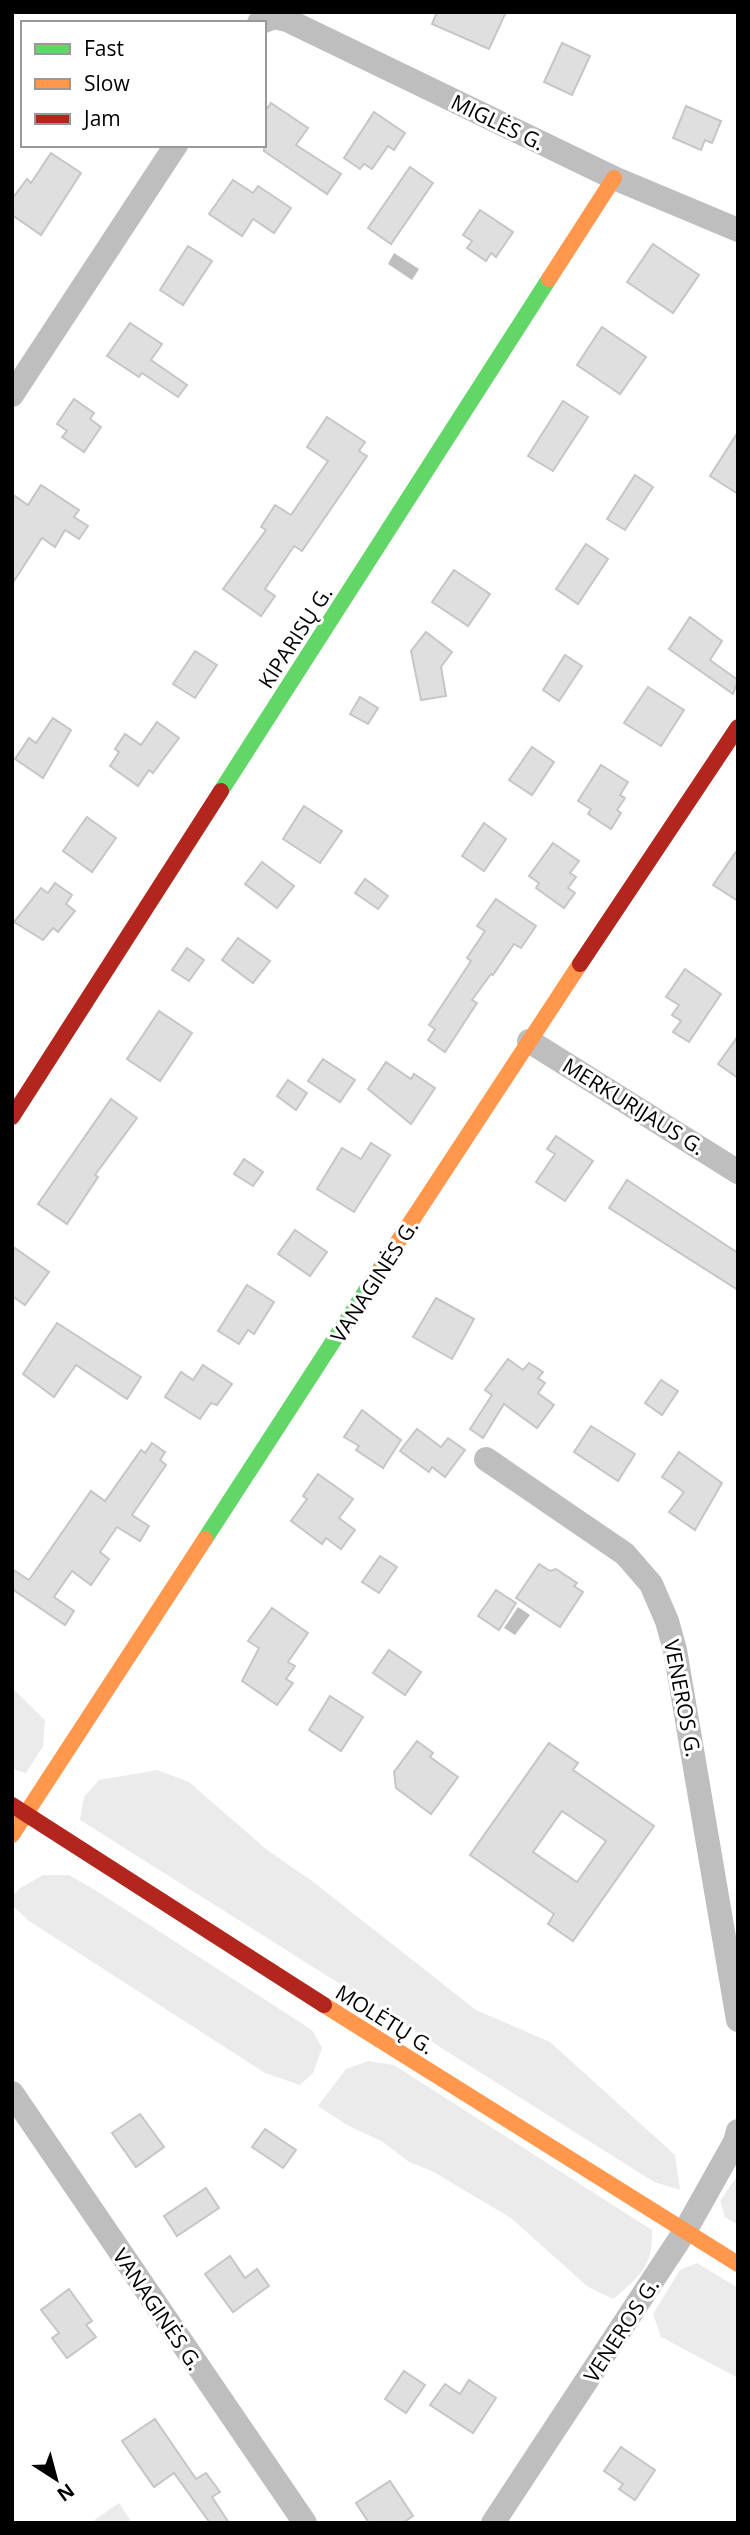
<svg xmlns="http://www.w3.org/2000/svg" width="750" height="2535" viewBox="0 0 750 2535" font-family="'Open Sans',sans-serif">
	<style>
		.green { fill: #ebebeb }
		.water { fill: #bebebe }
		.building { fill: #dfdfdf; stroke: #c6c6c6; stroke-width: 2; fill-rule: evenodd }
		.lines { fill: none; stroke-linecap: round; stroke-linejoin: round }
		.street { stroke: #bebebe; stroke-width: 24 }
		.fast { stroke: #63d668; stroke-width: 16 }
		.slow { stroke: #ff974d; stroke-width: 16 }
		.jam { stroke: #b3261e; stroke-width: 16 }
		.labels { text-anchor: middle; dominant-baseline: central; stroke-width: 6; stroke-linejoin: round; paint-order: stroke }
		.street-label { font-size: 21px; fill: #000; stroke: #fff }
	</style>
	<rect width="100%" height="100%" fill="#fff"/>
	<g class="green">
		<polygon points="12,1688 45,1720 43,1746 26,1773 12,1769"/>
		<polygon points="157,1770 189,1782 266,1849 312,1881 476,2010 550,2042 675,2155 680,2190 654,2182 80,1820 84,1797 99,1780"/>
		<polygon points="43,1875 69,1875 92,1888 312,2030 322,2048 313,2073 300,2085 265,2073 29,1921 12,1905 12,1897 20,1888"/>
		<path d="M368,2061l26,4 258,165c1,37 -12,46 -39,69l-25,-12 -77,-69 -79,-47 -23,-9 -26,-20 -36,-17 -29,-19 28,-37z"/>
		<polygon points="735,2179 738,2180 738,2225 725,2217 720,2201"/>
		<polygon points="697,2263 738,2288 738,2378 661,2337 653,2314 680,2270"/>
		<polygon points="119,2503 132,2523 90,2523"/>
	</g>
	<g class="water">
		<polygon points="394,253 419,269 412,280 388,264"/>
		<polygon points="518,1607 530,1615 515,1635 504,1628"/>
	</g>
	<g class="building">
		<polygon points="437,12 506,12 489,49 432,24"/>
		<polygon points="562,43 590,56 572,95 544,82"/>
		<polygon points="271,103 308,128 296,145 341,174 327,194 264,151 264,113"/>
		<polygon points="686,106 721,121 712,143 705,140 701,150 673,138"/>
		<polygon points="374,112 405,133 394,150 388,146 372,169 364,164 360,169 344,158"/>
		<polygon points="51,153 81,173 41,235 12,215 12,199 27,179 31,183"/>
		<polygon points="410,167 433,183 391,244 368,228"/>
		<polygon points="233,180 253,193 258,186 291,208 274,233 253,219 242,236 209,214"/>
		<polygon points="480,210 513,232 496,257 491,253 486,261 467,248 472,241 463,235"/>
		<polygon points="653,244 699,275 673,313 627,282"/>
		<polygon points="188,246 212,261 183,305 160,290"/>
		<polygon points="130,323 162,344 151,360 187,385 178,397 142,373 139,377 107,356"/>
		<polygon points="602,327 646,357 620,394 577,365"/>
		<polygon points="74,399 94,413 90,419 101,427 84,452 62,437 67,431 57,424"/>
		<polygon points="563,401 588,417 553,471 528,456"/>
		<polygon points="327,417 365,442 359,451 367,456 302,551 294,546 265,589 275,596 261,616 223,589 266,530 261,527 275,505 291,515 328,461 307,447"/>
		<polygon points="738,432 738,494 710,476"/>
		<polygon points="635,475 653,487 625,530 607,519"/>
		<polygon points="41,485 79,510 74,517 88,526 79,539 65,530 55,547 42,538 12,584 12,494 28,505"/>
		<polygon points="586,544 608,559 578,604 556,589"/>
		<polygon points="454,570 490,594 468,626 432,602"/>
		<polygon points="690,617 722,641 710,660 738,680 733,694 669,649"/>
		<polygon points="426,632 452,652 441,667 446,696 421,700 411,651"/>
		<polygon points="195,651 217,665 195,698 173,684"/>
		<polygon points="565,655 582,666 559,701 543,690"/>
		<polygon points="648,687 684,710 661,746 624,723"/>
		<polygon points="360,697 378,708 368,724 350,714"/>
		<polygon points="53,718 71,730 43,778 15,759 29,738 36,743"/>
		<polygon points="157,722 179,738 153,773 149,770 138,786 110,766 119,752 115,749 125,734 141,745"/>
		<polygon points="532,747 554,762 532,795 509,780"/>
		<polygon points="601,765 628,782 620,795 625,798 617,810 621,813 611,829 588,814 591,809 578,801"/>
		<polygon points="304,806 342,831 320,863 283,839"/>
		<polygon points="87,817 116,838 92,872 63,851"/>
		<polygon points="484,823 506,839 484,871 462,856"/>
		<polygon points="553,843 579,861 570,873 576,877 568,888 575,893 564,908 536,888 539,883 529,876"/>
		<polygon points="738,849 738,901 713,885"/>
		<polygon points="262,862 294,886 277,908 245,884"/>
		<polygon points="365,879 388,896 378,909 355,893"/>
		<polygon points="55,883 72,895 66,904 75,911 58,932 53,928 43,940 14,922 41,888 48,893"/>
		<polygon points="496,899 536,926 521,948 514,944 493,975 491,974 472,1000 477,1003 445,1052 428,1040 435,1029 429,1025 471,961 467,958 485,931 477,926"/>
		<polygon points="238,938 270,961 253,983 222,960"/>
		<polygon points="187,948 204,960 189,981 172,970"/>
		<polygon points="685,969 721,994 689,1042 673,1032 681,1021 672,1015 679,1005 666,997"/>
		<polygon points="159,1011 192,1033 160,1081 127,1059"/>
		<polygon points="738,1036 738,1078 718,1064"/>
		<polygon points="323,1059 355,1080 340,1102 308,1081"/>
		<polygon points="386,1062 411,1079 414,1074 435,1088 411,1124 368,1089"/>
		<polygon points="288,1080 307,1093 296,1110 277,1096"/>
		<polygon points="111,1099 137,1118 95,1175 98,1177 67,1224 38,1204"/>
		<polygon points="556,1136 593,1161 565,1201 536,1182 555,1154 547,1149"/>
		<polygon points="371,1143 390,1155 354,1212 317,1189 342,1148 361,1159"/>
		<polygon points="244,1159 263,1172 253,1186 234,1174"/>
		<polygon points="627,1180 738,1253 738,1290 609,1208"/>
		<polygon points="295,1230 327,1252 310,1276 278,1254"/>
		<polygon points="12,1246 49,1272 25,1305 12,1296"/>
		<polygon points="247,1285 274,1302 254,1334 248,1330 239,1344 218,1331"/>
		<polygon points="436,1298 474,1319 452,1359 413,1337"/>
		<polygon points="57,1323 141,1377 127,1399 76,1365 54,1397 23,1374"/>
		<polygon points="508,1359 523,1370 529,1363 543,1372 538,1378 545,1383 538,1393 554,1405 537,1428 504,1404 483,1438 470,1429 492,1395 485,1390"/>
		<polygon points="203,1365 232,1384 217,1405 211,1403 200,1419 165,1397 181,1372 193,1380"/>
		<polygon points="661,1380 678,1391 662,1415 645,1403"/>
		<polygon points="362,1410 401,1440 383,1468 356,1450 359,1446 344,1437"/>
		<polygon points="591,1426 635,1454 618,1481 574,1452"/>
		<polygon points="417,1429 441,1447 448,1438 465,1450 445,1477 432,1467 429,1472 400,1451"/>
		<polygon points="152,1443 165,1452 160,1460 166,1465 132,1515 149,1526 140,1541 117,1527 100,1552 109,1559 91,1585 72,1571 54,1597 74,1611 65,1625 12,1589 12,1569 29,1580 91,1491 105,1501 141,1450 145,1453"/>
		<polygon points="679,1452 722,1483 695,1530 669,1512 684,1492 662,1477"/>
		<polygon points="318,1474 353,1499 339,1518 355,1530 341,1549 326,1538 322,1544 291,1521 307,1499 303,1496"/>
		<polygon points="380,1556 397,1567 379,1593 362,1582"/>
		<polygon points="539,1564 550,1571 556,1569 577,1583 574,1586 583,1592 560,1627 516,1598"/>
		<polygon points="496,1590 516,1603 499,1630 478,1616"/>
		<polygon points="272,1608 308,1633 288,1662 295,1666 286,1679 293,1683 277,1705 242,1681 259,1648 248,1641"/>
		<polygon points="389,1650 421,1672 405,1695 373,1673"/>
		<polygon points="330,1696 363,1717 341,1751 309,1730"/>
		<polygon points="417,1741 433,1753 430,1757 458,1777 431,1814 396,1788 394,1772"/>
		<path d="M549,1743l29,20 -5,7 81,56 -81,115 -25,-17 6,-10 -84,-59zM562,1811l44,30 -29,41 -44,-30z"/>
		<polygon points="140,2114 164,2147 136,2167 112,2133"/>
		<polygon points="265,2129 296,2150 283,2168 252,2147"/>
		<polygon points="206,2188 219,2208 177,2236 164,2216"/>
		<polygon points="230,2256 245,2278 257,2269 269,2286 233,2312 205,2274"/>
		<polygon points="69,2289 92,2321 86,2325 96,2337 67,2358 52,2338 59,2333 41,2310"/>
		<polygon points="404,2371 425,2385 406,2413 385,2399"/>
		<polygon points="469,2380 496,2398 473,2433 430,2405 445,2384 460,2394"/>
		<polygon points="155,2419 196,2479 206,2473 220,2492 212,2497 229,2523 210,2523 174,2473 154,2487 122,2441"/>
		<polygon points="621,2447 655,2470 635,2500 619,2489 623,2484 604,2471"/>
		<polygon points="390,2481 413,2516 403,2523 369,2523 356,2503"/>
	</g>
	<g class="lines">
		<g class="street">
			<polyline points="259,23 274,17 287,20 614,178 738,230"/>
			<polyline points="12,395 176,145"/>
			<polyline points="529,1041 738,1172"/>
			<polyline points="486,1459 625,1554 651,1584 667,1621 675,1650 738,2020"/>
			<polyline points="12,2093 305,2523"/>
			<polyline points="493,2523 685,2231 735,2142 738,2131"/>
		</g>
		<g class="fast">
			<polyline points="221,791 549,279"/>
			<polyline points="205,1539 382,1266"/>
		</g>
		<g class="slow">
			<polyline points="549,279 614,178"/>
			<polyline points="382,1266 580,964"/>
			<polyline points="12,1835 205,1539"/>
			<polyline points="324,2005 738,2264"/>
		</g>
		<g class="jam">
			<polyline points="580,964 738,727"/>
			<polyline points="12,1117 221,791"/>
			<polyline points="12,1805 324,2005"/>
		</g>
	</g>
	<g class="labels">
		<g class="street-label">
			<text transform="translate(498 122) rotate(26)">MIGLĖS G.</text>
			<text transform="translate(295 637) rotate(-57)">KIPARISŲ G.</text>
			<text transform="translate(634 1106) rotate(32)">MERKURIJAUS G.</text>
			<text transform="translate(374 1281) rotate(-57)">VANAGINĖS G.</text>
			<text transform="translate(683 1698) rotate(79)">VENEROS G.</text>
			<text transform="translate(385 2019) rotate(32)">MOLĖTŲ G.</text>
			<text transform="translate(158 2309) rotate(56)">VANAGINĖS G.</text>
			<text transform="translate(621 2330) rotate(-57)">VENEROS G.</text>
		</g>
	</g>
	<rect width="750" height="2535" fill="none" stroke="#000000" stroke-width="28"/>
	<rect x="21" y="21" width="245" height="126" fill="#ffffff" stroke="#999999" stroke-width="2"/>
	<rect x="35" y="44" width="35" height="10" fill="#63d668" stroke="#999999" stroke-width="2"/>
	<text x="84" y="56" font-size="21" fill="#000000">Fast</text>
	<rect x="35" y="79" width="35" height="10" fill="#ff974d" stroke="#999999" stroke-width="2"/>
	<text x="84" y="91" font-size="21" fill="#000000">Slow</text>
	<rect x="35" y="114" width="35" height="10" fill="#b3261e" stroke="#999999" stroke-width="2"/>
	<text x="84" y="126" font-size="21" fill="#000000">Jam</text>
	<g transform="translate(56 2479) rotate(144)" stroke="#ffffff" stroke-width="5" paint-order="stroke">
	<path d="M0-5L12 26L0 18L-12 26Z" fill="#000000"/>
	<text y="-10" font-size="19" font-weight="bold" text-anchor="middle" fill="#000000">N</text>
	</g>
</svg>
